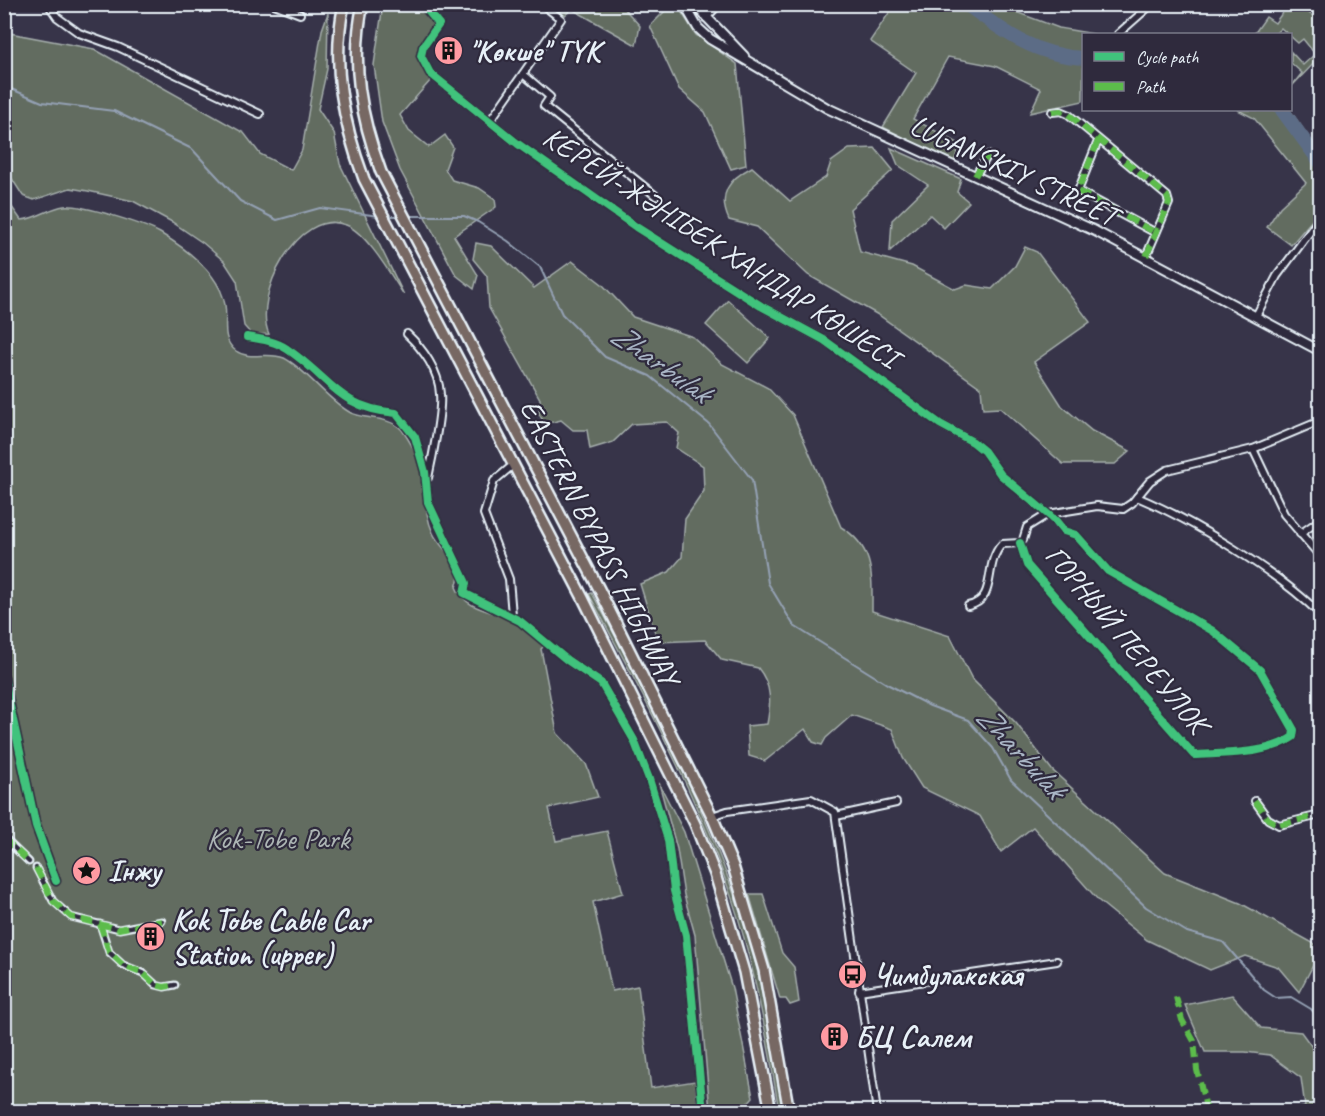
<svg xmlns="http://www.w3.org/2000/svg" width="1325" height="1116" viewBox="0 0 1325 1116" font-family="Caveat,sans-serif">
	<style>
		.green { fill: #626c60; stroke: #a5aeac; stroke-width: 1.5 }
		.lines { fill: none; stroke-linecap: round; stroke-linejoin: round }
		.stream { stroke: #94a1b4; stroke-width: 2 }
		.river { stroke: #5c6c86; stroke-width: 14 }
		.pedestrian-casing { stroke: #e8f1f8; stroke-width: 9 }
		.minor-casing { stroke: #e8f1f8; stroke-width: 10 }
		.tertiary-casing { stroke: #e8f1f8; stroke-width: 12 }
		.primary-casing { stroke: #e8f1f8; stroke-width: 14 }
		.pedestrian { stroke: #2f2a3d; stroke-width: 4.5 }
		.minor { stroke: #2f2a3d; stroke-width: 6 }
		.tertiary { stroke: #2f2a3d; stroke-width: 8 }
		.primary { stroke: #776864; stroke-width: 9 }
		.quiet { stroke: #5cbc4b; stroke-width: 6; stroke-dasharray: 12 6; stroke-linecap: butt }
		.cycleway-casing { stroke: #2f2a3d; stroke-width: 11 }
		.cycleway { stroke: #40c37c; stroke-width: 8 }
		.labels { text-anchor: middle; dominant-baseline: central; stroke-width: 4.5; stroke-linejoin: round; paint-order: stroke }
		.poi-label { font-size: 30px; font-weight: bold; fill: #e8f1f8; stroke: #2f2a3d; text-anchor: start }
		.street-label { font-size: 30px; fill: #e8f1f8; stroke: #2f2a3d }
		.park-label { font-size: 30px; fill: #acb5b4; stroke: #2f2a3d }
		.water-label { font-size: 32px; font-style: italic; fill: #a9b5c5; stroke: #2f2a3d }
	</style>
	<rect width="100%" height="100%" fill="#373449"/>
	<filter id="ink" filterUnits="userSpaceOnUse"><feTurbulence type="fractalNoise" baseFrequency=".0167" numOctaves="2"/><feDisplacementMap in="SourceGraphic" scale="12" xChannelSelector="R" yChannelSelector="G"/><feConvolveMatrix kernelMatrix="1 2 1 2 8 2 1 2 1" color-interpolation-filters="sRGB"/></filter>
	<g filter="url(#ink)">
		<g class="green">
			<polygon points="895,4 917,10 926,5 997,5 1059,28 1094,34 1084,34 1083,101 1030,113 1041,89 995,66 948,57 913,119 960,144 954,163 883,127 916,73 870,41"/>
			<polygon points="383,5 423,5 439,24 421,56 430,73 431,80 400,115 409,131 429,147 445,135 453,147 445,169 452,180 479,188 495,199 496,207 454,236 478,275 474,289 456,275 400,170 382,122 374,65"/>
			<polygon points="550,5 621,5 640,26 636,45 572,9 565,15"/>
			<polygon points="671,5 677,5 696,35 737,64 746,165 731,169 705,112 679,89 650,26"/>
			<polygon points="1288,5 1307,5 1304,9 1314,17 1320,8 1320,57 1291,87 1302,73 1291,63 1291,52 1303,65 1315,54 1303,39 1298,43 1281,28 1275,34 1254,34 1266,17 1275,23"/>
			<path d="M328,13l-1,56 -9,40 16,24 6,31 64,131c-12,-18 -37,-62 -58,-70 -48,-19 -94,72 -77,109l-17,1 -8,-9 -7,-45 -13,-20 -21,-18 -31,-21 -39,-21 -45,-10 -18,-3 -36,12 -11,-4 -18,-28 -1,-136 90,17 150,84 16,21 31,16 11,-20 20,-120z"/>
			<polygon points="1238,110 1290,110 1320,153 1320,200 1317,197 1318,213 1291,245 1267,227 1280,207 1306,183 1254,118"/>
			<path d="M875,148l18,22 -43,39 10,43 52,14 43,23 11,-4 26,4 23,-23 10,-19 12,5 53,70 -56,40 28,44 30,25 38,20 -15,13h-52l-63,-56 -17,1 -2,-21 -101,-72 -72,-41 -51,-48 -28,-7c-12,-26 0,-41 23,-53l38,34 36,-24 5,-15 18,-13z"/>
			<polygon points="891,148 961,179 957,192 969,202 944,228 930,215 890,251 892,220 928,185 898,165"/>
			<path d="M4,196l17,24c16,-1 28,-12 43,-14 17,-2 80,18 96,27 25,15 60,40 65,72 3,16 -5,34 11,46 14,10 32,0 48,7 22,11 44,43 67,55 15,7 38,3 51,17 5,7 12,19 15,27 10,24 5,52 16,76 8,18 34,31 23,54 9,24 40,24 60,34 10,6 20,17 29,24l-4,4 16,84 29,31 12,33 -49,11 7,33 51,-10 16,62 -30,9 19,89 26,-5 13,102 44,-7 3,30h-693z"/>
			<path d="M476,243l15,3 43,42 38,-27 30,23 31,33 60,20 29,27 46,24 25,27 48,112c34,20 31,50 31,84l78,25 22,43 44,44 36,47 113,103 75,30 80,44v5l-21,40 -21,-25 -33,-11 -35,14 -63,-30 -48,-39 -66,-74 -32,25 -21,-36 -58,-28 -19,-30 -11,-29 -40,-14 -26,23 -4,7 -9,-3 -8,-13 -40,32 -16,-5 -2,-30 20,-2c4,-21 5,-39 -9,-56l-36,-8 -17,-20 -47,2 -18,-58 29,-12 13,-15 3,-38 19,-28 -1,-25 -27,-18 3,-15 -12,-11 -35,2 -19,18 -23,7 -3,-19h-14l-12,-10 -16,4 -6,-10 1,-15 -51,-91 -2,-32 -14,-17z"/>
			<polygon points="728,300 770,338 748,363 706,325"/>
			<path d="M592,593c60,110 117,220 155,340 18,57 26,119 36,178h-4c-9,-58 -19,-116 -35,-173 -32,-116 -98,-238 -155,-344z"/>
			<polygon points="659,783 684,832 732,988 753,1097 745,1106 745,1111 710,1111 695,935 684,895 677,849"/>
			<polygon points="749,894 763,894 782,953 794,967 799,1002 790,1005 786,999 780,999"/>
			<polygon points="1232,995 1261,1028 1301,1032 1320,1058 1320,1111 1289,1111 1305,1107 1301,1078 1270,1055 1245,1052 1205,1052 1185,1005"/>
		</g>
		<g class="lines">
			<g class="stream">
				<polyline points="4,86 42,102 114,111 192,149 240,201 277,220 320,208 379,216"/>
				<polyline points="388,216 400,216"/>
				<polyline points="409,216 464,216 478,222 508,241 540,267 562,314 605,357 650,376 709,424 752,480 768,583 794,626 887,684 930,706 968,720 993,748 1011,780 1146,907 1187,932 1223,942 1264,990 1276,998 1291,997 1311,1009 1320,1019"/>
			</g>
			<g class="river">
				<path d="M966,4c38,28 70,52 118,54"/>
				<polyline points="1282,110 1320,162"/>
			</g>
			<defs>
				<g id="pedestrian">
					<polyline points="4,838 29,862"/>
					<polyline points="36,868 53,901 71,917 119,929 162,921"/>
					<polyline points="100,924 109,952 123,965 143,973 156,985 164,987 175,985"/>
				</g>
				<g id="minor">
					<polyline points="48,4 57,17 79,33 118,47 260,114"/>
					<polyline points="274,4 300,14"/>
					<path d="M422,4l17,20 -16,23 -2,9 9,17 88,71 118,83 125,79 63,34 116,84 33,18 11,9 17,24 55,46 8,10 12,4 32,36 105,60 47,39 34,60 -1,7c-26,18 -68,16 -99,18l-167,-190 -7,-22"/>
					<polyline points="706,18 719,4"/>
					<polyline points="1118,34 1152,4"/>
					<polyline points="523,74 550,97 544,106 656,196"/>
					<polyline points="1052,112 1061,111 1068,114 1167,196 1169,203 1145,259"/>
					<polyline points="490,121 561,19 542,4"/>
					<polyline points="1098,141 1078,191 1156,233"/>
					<polyline points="975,176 988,155"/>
					<polyline points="1256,316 1277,276 1320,218"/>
					<path d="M407,334c16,15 32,37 33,60 2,17 -8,66 -12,84"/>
					<path d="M247,337c13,2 29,4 40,12 44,29 50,59 109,64l19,24 10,35 3,30 38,81 -2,10 56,28 47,39 34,23 33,57 15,39 19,61 6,51 12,44 17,177"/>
					<polyline points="1253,449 1284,514 1320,556"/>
					<path d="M1137,497c55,23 141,75 183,117"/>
					<polyline points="1300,534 1320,520"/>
					<path d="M968,606c31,-7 14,-40 34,-62l18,-1 3,-3 4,-13 21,-13 49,-8 26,3 9,-6 18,-22 17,-11 86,-21 67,-28"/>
					<polyline points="512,615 509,579 484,514 494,481 513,465"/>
					<polyline points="1255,801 1268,819 1279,825 1320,815"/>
					<polyline points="712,816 727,811 811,799 835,812 877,1112"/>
					<polyline points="836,816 896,803"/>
					<polyline points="859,991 1057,961"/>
				</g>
				<g id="tertiary">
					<polyline points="684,4 698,28 710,39 827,108 1095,231 1320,351"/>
					<polyline points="694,4 744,56"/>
				</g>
				<g id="primary">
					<path d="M344,4c-13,60 -1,119 20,175l219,419 112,226 20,50 29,98 27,140"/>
					<path d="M363,4c-13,58 -2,114 18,168l218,417 113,227 21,50 31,104 25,142"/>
				</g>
			</defs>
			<use href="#pedestrian" class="pedestrian-casing"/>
			<use href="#minor" class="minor-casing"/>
			<use href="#tertiary" class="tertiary-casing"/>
			<use href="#primary" class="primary-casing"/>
			<use href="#pedestrian" class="pedestrian"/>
			<use href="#minor" class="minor"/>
			<use href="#tertiary" class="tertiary"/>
			<use href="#primary" class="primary"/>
			<g class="quiet">
				<polyline points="1052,112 1061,111 1068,114 1167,196 1169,203 1145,259"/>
				<polyline points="1098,141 1078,191 1156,233"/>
				<polyline points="975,176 988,155"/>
				<polyline points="1255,801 1268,819 1279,825 1320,815"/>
				<polyline points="4,838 29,862"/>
				<polyline points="36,868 53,901 71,917 119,929 162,921"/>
				<polyline points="100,924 109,952 123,965 143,973 156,985 164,987 175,985"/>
				<polyline points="1176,997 1182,1020 1194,1041 1197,1070 1207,1112"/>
			</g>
			<defs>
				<g id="cycleway">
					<path d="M422,4l17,20 -16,23 -2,9 9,17 88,71 118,83 125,79 63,34 116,84 33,18 11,9 17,24 55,46 8,10 12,4 32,36 105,60 47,39 34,60 -1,7c-26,18 -68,16 -99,18l-167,-190 -7,-22"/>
					<path d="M247,337c13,2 29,4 40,12 44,29 50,59 109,64l19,24 10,35 3,30 38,81 -2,10 56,28 47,39 34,23 33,57 15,39 19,61 6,51 12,44 17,177"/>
					<polyline points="4,678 36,826 56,881"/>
				</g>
			</defs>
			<use href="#cycleway" class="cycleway-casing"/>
			<use href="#cycleway" class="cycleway"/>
		</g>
	</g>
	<defs>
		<symbol id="building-disc" viewBox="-11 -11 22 22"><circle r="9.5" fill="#ff9aa2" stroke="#2f2a3d"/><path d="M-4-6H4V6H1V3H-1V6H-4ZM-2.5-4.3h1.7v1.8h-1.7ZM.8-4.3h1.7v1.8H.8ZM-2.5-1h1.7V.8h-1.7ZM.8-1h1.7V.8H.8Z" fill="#111"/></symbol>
		<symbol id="sight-disc" viewBox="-11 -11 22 22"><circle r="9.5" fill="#ff9aa2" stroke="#2f2a3d"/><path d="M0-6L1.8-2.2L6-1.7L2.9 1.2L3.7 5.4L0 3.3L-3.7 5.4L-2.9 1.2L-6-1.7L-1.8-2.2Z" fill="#111"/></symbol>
		<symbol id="bus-disc" viewBox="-11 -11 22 22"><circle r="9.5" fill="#ff9aa2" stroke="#2f2a3d"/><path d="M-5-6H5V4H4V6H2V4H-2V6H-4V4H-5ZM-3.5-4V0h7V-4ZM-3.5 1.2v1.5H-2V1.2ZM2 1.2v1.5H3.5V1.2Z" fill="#111"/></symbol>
	</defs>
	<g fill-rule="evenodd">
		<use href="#building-disc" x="432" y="34" width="33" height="33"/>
		<use href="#sight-disc" x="70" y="854" width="33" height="33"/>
		<use href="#building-disc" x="134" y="920" width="33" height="33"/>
		<use href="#bus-disc" x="836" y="958" width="33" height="33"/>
		<use href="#building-disc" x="818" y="1020" width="33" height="33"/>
	</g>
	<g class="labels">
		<g class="poi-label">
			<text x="469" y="51">"Көкше" ТҮК</text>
			<text x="108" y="870">Інжу</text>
			<text x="172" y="920">Kok Tobe Cable Car<tspan x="172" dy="34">Station (upper)</tspan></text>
			<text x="873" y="975">Чимбулакская</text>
			<text x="855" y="1037">БЦ Салем</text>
		</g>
		<g class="street-label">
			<text transform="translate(1014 170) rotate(25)">LUGANSKIY STREET</text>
			<text transform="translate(721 247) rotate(33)">КЕРЕЙ-ЖӘНІБЕК ХАНДАР КӨШЕСІ</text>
			<text transform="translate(600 542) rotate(63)">EASTERN BYPASS HIGHWAY</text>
			<text transform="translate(1127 639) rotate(50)">ГОРНЫЙ ПЕРЕУЛОК</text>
		</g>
		<g class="park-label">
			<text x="278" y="838">Kok-Tobe Park</text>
		</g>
		<g class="water-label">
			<text transform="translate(661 363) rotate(35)">Zharbulak</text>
			<text transform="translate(1021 752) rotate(47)">Zharbulak</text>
		</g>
	</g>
	<rect width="1325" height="1116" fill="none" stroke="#2f2a3d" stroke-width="24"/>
	<rect x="12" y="12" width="1301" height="1092" fill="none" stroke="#e8f1f8" stroke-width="2" filter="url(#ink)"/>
	<rect x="1082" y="33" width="210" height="78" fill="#2f2a3d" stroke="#797a88" stroke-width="1.5"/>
	<rect x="1094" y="52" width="30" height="9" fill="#40c37c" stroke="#797a88" stroke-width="1.5"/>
	<text x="1136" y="63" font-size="18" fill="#e8f1f8">Cycle path</text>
	<rect x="1094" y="82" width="30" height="9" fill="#5cbc4b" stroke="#797a88" stroke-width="1.5"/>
	<text x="1136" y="93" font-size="18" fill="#e8f1f8">Path</text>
</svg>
